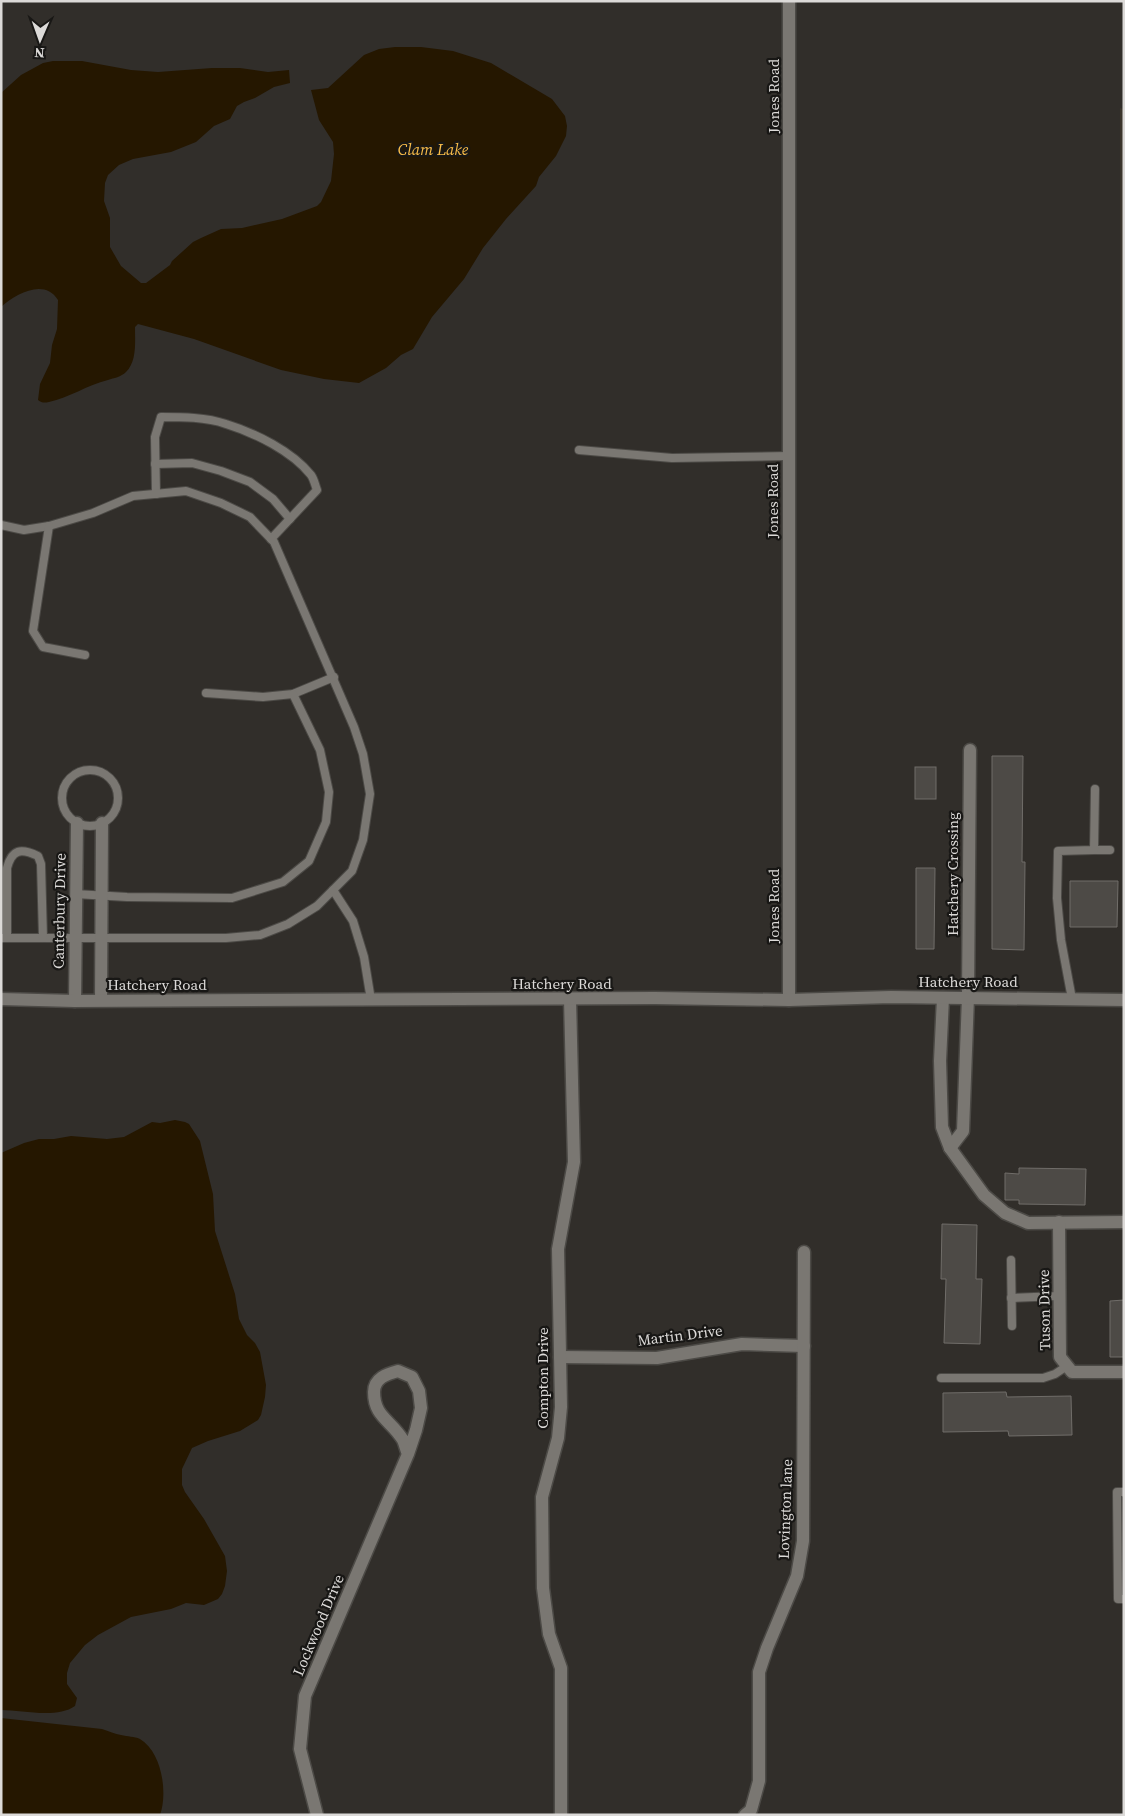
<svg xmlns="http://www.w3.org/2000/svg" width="1125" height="1816" viewBox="0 0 1125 1816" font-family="'Source Serif 4',serif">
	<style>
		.built { fill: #3c362d }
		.water { fill: #251700 }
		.building { fill: #4d4a46; stroke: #706d69 }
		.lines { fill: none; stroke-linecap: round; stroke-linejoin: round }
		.service-casing { stroke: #4c4a46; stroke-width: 10 }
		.minor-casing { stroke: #4c4a46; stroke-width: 15 }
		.tertiary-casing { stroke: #4c4a46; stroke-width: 15 }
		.service { stroke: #7a7772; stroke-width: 8 }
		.minor { stroke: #7a7772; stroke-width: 12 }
		.tertiary { stroke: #7a7772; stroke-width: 12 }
		.labels { text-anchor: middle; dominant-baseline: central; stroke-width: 4.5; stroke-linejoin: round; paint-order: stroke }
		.street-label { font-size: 15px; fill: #dcdad8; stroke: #181715 }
		.water-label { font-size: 16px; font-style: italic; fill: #f9bd49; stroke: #181715 }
	</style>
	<rect width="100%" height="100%" fill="#312e2a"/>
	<polygon class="built" points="1120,108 1124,109 1124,810 1122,810"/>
	<g class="water">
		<path d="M395,47h26l32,4 38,12 61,36 13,17 2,10 -1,10 -10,20 -17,21 -3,9 -30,33 -23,29 -19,31 -32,38 -19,32 -12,6 -15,13 -27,15 -35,-4 -43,-9 -87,-31 -56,-15 -3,3c0,15 2,34 -9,45 -5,5 -12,6 -18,8 -21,5 -39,18 -59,22 -5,1 -7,1 -11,-2l2,-16 10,-21 2,-18 5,-16 1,-29c-14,-22 -42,-6 -57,7v-214l20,-18 22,-12 10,-2h29l49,9 27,2 54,-4h28l28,4 21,-2 1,13 -16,4 -19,11 -11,4 -7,4 -7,13 -16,7 -18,16 -25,10 -38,7 -14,6 -11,10 -3,8 -1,18 6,17v29l11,19 20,17h5l24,-18 2,-4 21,-19 8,-4 20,-9 21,-1 40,-9 35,-13 4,-4 10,-21 3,-27 -1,-12 -14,-22 -8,-30 17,-2 36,-33 15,-6z"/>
		<path d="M175,1120l10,2 4,2 11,17 13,53 2,37 20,63 4,25 8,16 8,8 5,9 6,33 -1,12 -4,18 -3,5 -18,11 -32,10 -16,7 -10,21v16l3,7 19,27 21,37 2,15 -2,15 -3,8 -4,5 -14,6 -18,-2 -15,6 -40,8 -33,18 -13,10 -15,18 -3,10v11l10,14 -2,8c-18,13 -53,4 -74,4v-557l23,-10 15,-4h15l17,-3 36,3 17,-2 28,-15 8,1z"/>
		<path d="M1,1718l101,11c7,2 13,5 19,6 7,2 13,1 19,4 22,13 28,54 20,76h-159z"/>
	</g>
	<g class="building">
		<polygon points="992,756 1023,756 1022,862 1025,862 1024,950 992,949"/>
		<rect x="915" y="767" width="21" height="32"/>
		<polygon points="916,868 935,868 934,949 916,949"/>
		<polygon points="1070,881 1118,881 1117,927 1070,927"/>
		<polygon points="1019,1168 1086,1169 1085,1205 1019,1204 1019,1200 1005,1200 1005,1173 1019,1174"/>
		<polygon points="942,1224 977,1225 976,1279 982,1279 980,1344 944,1343 946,1279 941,1279"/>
		<polygon points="1124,1300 1124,1357 1110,1357 1110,1301"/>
		<polygon points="1006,1392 1007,1397 1071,1396 1072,1435 1009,1436 1008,1431 943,1432 943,1393"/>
	</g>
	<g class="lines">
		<defs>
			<g id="service">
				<polyline points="579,450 672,458 789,456"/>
				<polyline points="155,464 192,463 221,471 250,482 273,499 290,519"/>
				<path d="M156,494l-1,-57 6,-20c21,0 45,0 65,7 29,9 66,27 85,51 3,4 4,10 6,15l-46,49"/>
				<polyline points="1,525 24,530 49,526 93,513 133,496 186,491 221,503 250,517 274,542 354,727 363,754 370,794 363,840 352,871 317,906 288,924 260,935 226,938 1,938"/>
				<polyline points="49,526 33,631 43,647 85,655"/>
				<polyline points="206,693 263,697 293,694 334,677"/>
				<circle cx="90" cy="798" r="28"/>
				<polyline points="1094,850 1110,850"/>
				<polyline points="333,890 353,921 364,957 371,1000"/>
				<polyline points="75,894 127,897 232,898 283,882 309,861 326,822 329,792 320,750 293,694"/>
				<path d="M7,938v-70c5,-19 14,-20 31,-12l3,8 2,74"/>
				<polyline points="1072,999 1061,940 1057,898 1058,851 1094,850 1095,789"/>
				<polyline points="1011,1260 1012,1326"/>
				<polyline points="1011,1298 1059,1296"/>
				<polyline points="941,1378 1043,1378 1055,1374 1067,1366"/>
				<polyline points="1124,1492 1117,1492 1118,1599 1124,1599"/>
			</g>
			<g id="minor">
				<polyline points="789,1 789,1000"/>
				<polyline points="943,998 940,1061 942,1127 950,1148 984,1195 1005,1213 1028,1223 1124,1222"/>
				<polyline points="101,1000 102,823"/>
				<polyline points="75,1001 77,823"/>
				<polyline points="950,1148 963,1131 968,997 970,750"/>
				<polyline points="1059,1222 1060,1357 1072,1372 1124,1372"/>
				<polyline points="560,1357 657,1358 742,1344 804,1346"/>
				<path d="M317,1815l-17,-66 5,-53 103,-242 8,-24 5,-22 -2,-17 -7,-14 -14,-6c-11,3 -24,7 -24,21 0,25 17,28 29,48 2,4 3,10 5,14"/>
				<polyline points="561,1815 561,1668 549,1634 543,1588 542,1497 558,1438 561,1407 558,1249 574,1162 570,999"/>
				<polyline points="745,1815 751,1810 759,1781 759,1672 767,1648 797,1576 803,1541 804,1252"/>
			</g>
			<polyline id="tertiary" points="1,999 75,1001 655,998 789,1000 891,997 1124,1000"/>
		</defs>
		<use href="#service" class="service-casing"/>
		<use href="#minor" class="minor-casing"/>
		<use href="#tertiary" class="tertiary-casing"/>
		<use href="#service" class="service"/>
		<use href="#minor" class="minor"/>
		<use href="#tertiary" class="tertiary"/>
	</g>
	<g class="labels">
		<g class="street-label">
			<text transform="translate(773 96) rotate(-90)">Jones Road</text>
			<text transform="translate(772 501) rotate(-90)">Jones Road</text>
			<text transform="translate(952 874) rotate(-90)">Hatchery Crossing</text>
			<text transform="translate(773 906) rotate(-90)">Jones Road</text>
			<text transform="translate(59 911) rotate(-89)">Canterbury Drive</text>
			<text x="968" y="981">Hatchery Road</text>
			<text x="562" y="983">Hatchery Road</text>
			<text x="157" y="984">Hatchery Road</text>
			<text transform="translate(1044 1310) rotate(-91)">Tuson Drive</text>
			<text transform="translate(680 1335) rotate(-7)">Martin Drive</text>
			<text transform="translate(542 1378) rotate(-90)">Compton Drive</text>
			<text transform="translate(785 1509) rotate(-88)">Lovington lane</text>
			<text transform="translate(318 1625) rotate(-67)">Lockwood Drive</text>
		</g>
		<g class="water-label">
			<text x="433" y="149">Clam Lake</text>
		</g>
	</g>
	<rect width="1125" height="1816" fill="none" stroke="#dcdad8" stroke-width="5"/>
	<g transform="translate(40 40) rotate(182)" stroke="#181715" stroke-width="4" paint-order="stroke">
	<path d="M0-4L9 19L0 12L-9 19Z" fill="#dcdad8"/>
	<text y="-8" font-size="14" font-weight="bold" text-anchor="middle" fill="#dcdad8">N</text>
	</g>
</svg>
